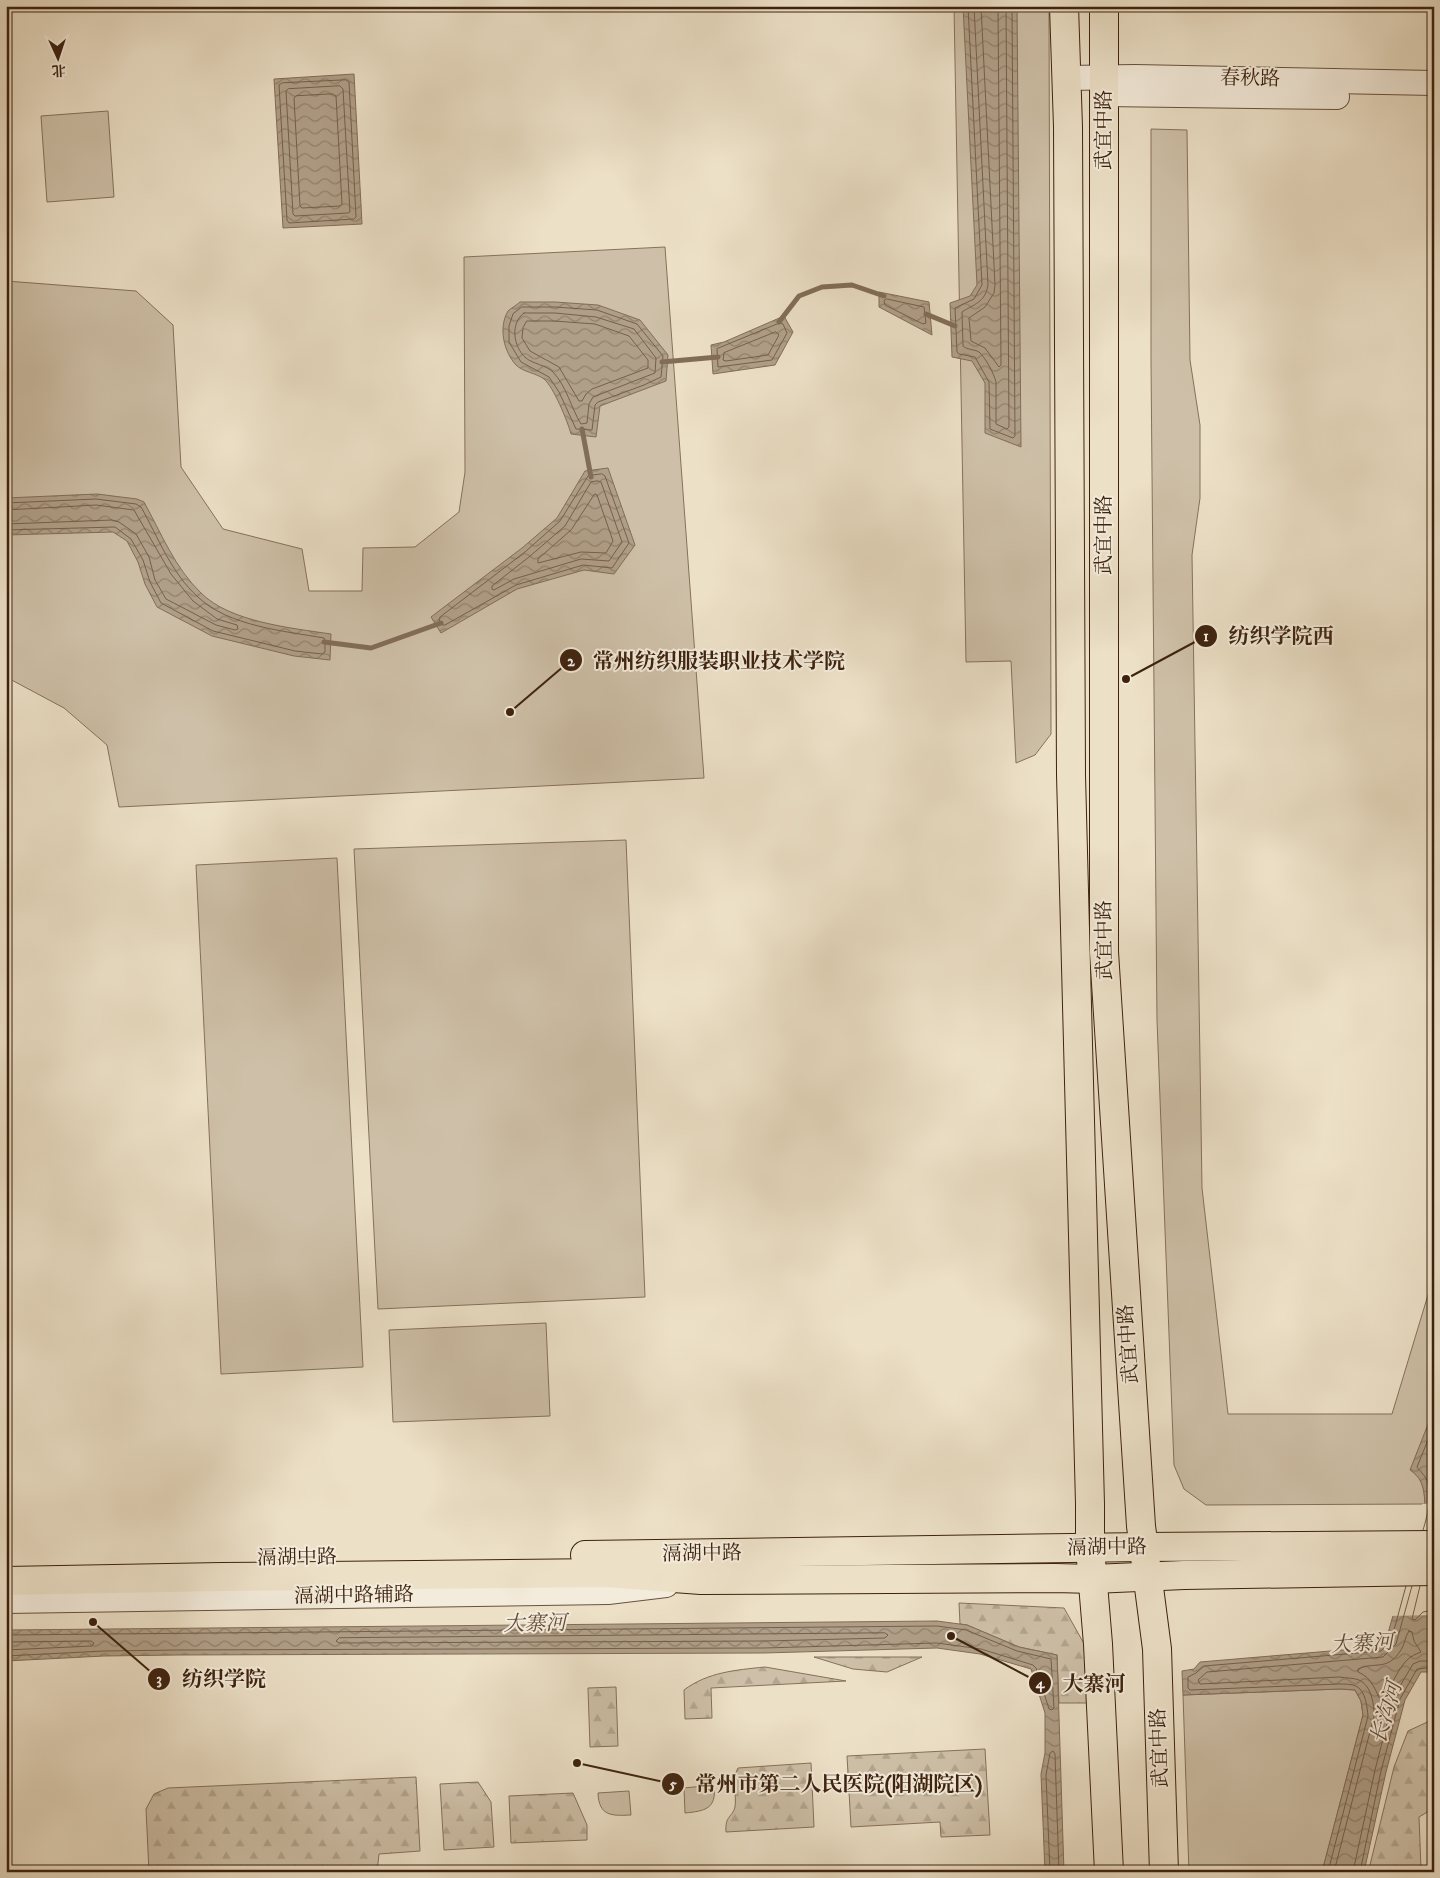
<svg xmlns="http://www.w3.org/2000/svg" width="1440" height="1878" viewBox="0 0 1440 1878" font-family="'IM FELL DW Pica','Noto Serif SC',serif">
	<style>
		.green { fill: #cec0a8; stroke: #86715b }
		.forest { fill: url(#forest-firs); stroke: #86715b }
		.water { fill: url(#water-waves); stroke: #826d57 }
		.pier { fill: #ece0c7 }
		.lines { fill: none; stroke-linecap: round; stroke-linejoin: round }
		.shore { stroke: #76604b; stroke-width: 1 }
		.stream { stroke: #826d57; stroke-width: 5 }
		.minor-casing { stroke: #69523c; stroke-width: 26 }
		.major-casing { stroke: #3d220e; stroke-width: 30 }
		.minor { stroke: #f3ebdb; stroke-width: 24 }
		.major { stroke: #ece0c7; stroke-width: 28 }
		.labels { text-anchor: middle; dominant-baseline: central; stroke-width: 4; stroke-linejoin: round; paint-order: stroke }
		.street-label { font-size: 20px; fill: #3d220e; stroke: #f3ebdb }
		.water-label { font-size: 21px; font-style: italic; fill: #654e39; stroke: #f3ebdb }
		.leader { fill: none; stroke: #3d220e; stroke-width: 2 }
		.callout-dot { fill: #3d220e; stroke: #f3ebdb; stroke-width: 2 }
		.mark-label { font-size: 15px; text-anchor: middle; font-weight: bold; fill: #fff }
		.callout-label { font-size: 21px; text-anchor: middle; font-weight: bold; fill: #3d220e; stroke: #f3ebdb; stroke-width: 4; stroke-linejoin: round; paint-order: stroke }
	</style>
	<defs>
		<pattern id="forest-firs" width="22" height="20" patternUnits="userSpaceOnUse" patternTransform="scale(1.25)"><rect width="22" height="20" fill="#cec0a8"/><path d="M5 1l3.5 6h-7zM16 11l3.5 6h-7z" fill="#b2a58f"/></pattern>
		<pattern id="water-waves" width="16" height="10" patternUnits="userSpaceOnUse" patternTransform="scale(1.25)"><rect width="16" height="10" fill="#b09f88"/><path d="M0 5q4-4 8 0t8 0" fill="none" stroke="#90816e"/></pattern>
	</defs>
	<rect width="100%" height="100%" fill="#ece0c7"/>
	<filter id="stains"><feTurbulence type="fractalNoise" baseFrequency=".004" numOctaves="4"/><feColorMatrix values="0 0 0 0 .2 0 0 0 0 .09 0 0 0 0 .02 0 0 0 .5 -.17"/></filter>
	<radialGradient id="worn" r=".72"><stop offset=".6" stop-color="#630" stop-opacity="0"/><stop offset="1" stop-color="#630" stop-opacity=".3"/></radialGradient>
	<g class="green">
		<polygon points="954,6 1049,6 1051,734 1035,755 1016,763 1011,661 966,662"/>
		<polygon points="108,111 114,197 47,202 41,116"/>
		<polygon points="1151,129 1187,130 1190,360 1200,425 1200,498 1192,555 1202,1188 1228,1414 1392,1414 1434,1275 1434,1409 1419,1476 1424,1490 1425,1504 1206,1505 1184,1489 1174,1465 1157,1020 1151,362"/>
		<polygon points="665,247 704,778 119,807 107,745 64,708 6,677 6,281 136,291 173,325 181,467 223,529 302,549 309,591 362,591 363,548 415,547 459,512 465,472 464,257"/>
		<polygon points="626,840 645,1297 378,1309 354,849"/>
		<polygon points="337,858 363,1367 221,1374 196,865"/>
		<polygon points="546,1323 550,1416 393,1422 389,1330"/>
		<polygon points="1340,1689 1355,1690 1361,1701 1363,1715 1322,1872 1189,1872 1183,1695"/>
		<path d="M714,1785c3,24 -9,26 -29,28l-1,-25z"/>
		<path d="M629,1791l2,24c-20,1 -32,1 -33,-22z"/>
	</g>
	<g class="forest">
		<polygon points="959,1603 1064,1608 1087,1649 1089,1703 1059,1703 1057,1655 1019,1647 967,1625 960,1624"/>
		<polygon points="814,1657 922,1657 887,1672 853,1669"/>
		<path d="M765,1667l81,14 -135,7 1,30 -27,1 -1,-29c24,-18 52,-20 81,-23z"/>
		<polygon points="616,1687 618,1746 590,1747 588,1688"/>
		<polygon points="1434,1719 1434,1808 1419,1817 1421,1869 1369,1869 1394,1767 1408,1731"/>
		<polygon points="985,1749 990,1835 941,1837 940,1822 851,1827 847,1756"/>
		<path d="M811,1763l3,64 -88,5c-1,-17 6,-14 9,-25 2,-13 -4,-27 3,-39z"/>
		<polygon points="416,1777 420,1851 379,1854 377,1872 149,1872 146,1809 154,1794 168,1788"/>
		<polygon points="478,1782 491,1802 494,1847 444,1850 440,1784"/>
		<polygon points="573,1793 587,1825 587,1840 511,1843 509,1796"/>
	</g>
	<g class="water">
		<polygon points="963,6 1017,6 1021,447 985,433 985,383 972,361 952,357 950,303 970,296 977,285"/>
		<polygon points="354,74 362,224 283,228 274,79"/>
		<polygon points="879,292 929,302 932,335 879,307"/>
		<path d="M520,302h35l43,3 42,15 28,35 -2,26 -66,25 -4,31 -25,-3c-3,-12 -18,-48 -27,-55 -8,-6 -21,-7 -28,-14 -12,-13 -18,-37 -8,-54 3,-3 9,-6 12,-9z"/>
		<polygon points="784,316 793,332 775,365 713,374 711,345 724,342"/>
		<polygon points="608,468 635,545 614,574 584,570 517,589 441,633 431,617 522,548 557,518 585,471"/>
		<path d="M97,494l40,5 7,3c17,31 31,66 57,91 29,29 90,35 130,41l-1,26 -36,-4 -82,-20 -55,-29 -12,-23 -7,-22 -11,-21 -14,-9 -107,3v-37z"/>
		<path d="M1434,1409v210l-3,13 3,5v35h-13l-16,28 -19,72 -22,100h-42l41,-157 -2,-14 -6,-11 -15,-1 -157,6 -1,-24 12,-2 6,-7 178,-15 8,-7 39,-136c-1,-15 -2,-25 -15,-34z"/>
		<polygon points="937,1621 967,1625 1019,1647 1057,1655 1064,1872 1045,1872 1041,1774 1045,1753 1045,1713 1031,1669 980,1654 937,1648 764,1653 178,1655 104,1656 6,1661 6,1630"/>
	</g>
	<polygon class="pier" points="1434,1503 1434,1615 1389,1616 1421,1513 1422,1504"/>
	<g class="lines">
		<g class="shore">
			<polyline points="968,6 982,285 974,299 955,308 957,352 959,354 975,357 989,382 990,429 1013,438 1015,436 1012,6"/>
			<path d="M974,6l14,279c-3,18 -14,19 -26,27l1,34c4,4 11,3 16,6 7,6 15,22 17,30v42l11,5 2,-2 -3,-421"/>
			<polyline points="981,6 995,285 994,293 985,307 969,318 971,341 985,348 999,367 1001,365 998,6"/>
			<polygon points="346,80 349,82 356,217 354,219 289,223 287,220 279,85 282,83"/>
			<polygon points="340,86 343,89 350,212 348,213 295,216 293,214 286,91 288,89"/>
			<polygon points="333,94 336,96 342,204 340,206 302,208 300,206 294,98 296,96"/>
			<polygon points="887,299 924,307 926,323 923,324 885,305 884,301"/>
			<polygon points="522,307 555,307 597,310 637,324 663,356 661,377 644,385 598,402 595,405 592,430 576,429 559,392 549,377 521,362 509,342 509,326 513,314"/>
			<path d="M524,313h31l41,4 38,12 22,29 -1,15 -62,24 -4,7 -2,19 -6,1c-10,-16 -14,-37 -28,-52 -7,-7 -20,-8 -27,-14 -13,-11 -16,-35 -2,-45z"/>
			<polygon points="527,321 554,321 595,324 629,336 648,360 648,368 592,389 586,394 582,401 579,401 559,367 530,351 522,338 523,328"/>
			<polygon points="780,323 783,324 787,333 772,360 718,367 717,349"/>
			<polygon points="776,332 779,335 768,355 726,361 723,360 724,353"/>
			<polygon points="602,474 605,476 629,543 612,568 583,565 516,585 445,625 442,625 439,620 440,617 525,552 560,521 588,476"/>
			<polygon points="598,481 601,482 622,542 609,561 581,559 514,579 494,590 492,589 492,586 529,557 565,526 591,482"/>
			<polygon points="595,494 597,495 613,541 606,553 581,552 538,563 538,559 571,530"/>
			<path d="M6,503l90,-4 40,5 5,3c17,30 30,66 57,90 30,29 86,34 126,41l1,3v11l-3,2 -27,-3 -82,-20 -52,-28 -11,-21 -7,-22 -12,-21 -16,-12 -109,3"/>
			<polyline points="6,510 96,505 134,510 171,574 193,601 217,619 237,625 238,629 235,630 216,625 166,599 155,580 149,557 136,534 119,522 112,520 6,524"/>
			<path d="M1423,1530c5,-16 12,-44 -1,-57 -1,-2 -4,-4 -5,-6l17,-42"/>
			<polyline points="1420,1586 1412,1619 1415,1620 1423,1612 1434,1610"/>
			<path d="M1409,1631l3,1 2,9 7,11c-5,2 -10,4 -14,8 -9,9 -19,30 -22,42l-3,1c-7,-12 -9,-25 -24,-31v-3c17,-8 29,3 43,-19 4,-6 4,-14 8,-19z"/>
			<polygon points="885,1633 888,1635 885,1638 764,1641 339,1643 336,1641 339,1638"/>
			<polyline points="6,1635 937,1626 966,1630 1017,1651 1051,1659 1054,1708 1052,1710 1049,1709 1036,1668 1033,1665 981,1649 937,1643 764,1648 178,1650 104,1651 6,1656"/>
			<polyline points="6,1642 91,1641 94,1643 92,1646 6,1650"/>
			<polyline points="1050,1872 1046,1775 1050,1753 1053,1751 1055,1754 1059,1872"/>
			<path d="M1328,1872l40,-156c-1,-9 -2,-25 -12,-30 -4,-2 -12,-2 -17,-2l-149,6 -2,-2v-11l8,-4 8,-7 177,-15 10,-10 15,-55"/>
			<path d="M1334,1872l40,-156c0,-11 -2,-30 -15,-36 -5,-2 -13,-2 -20,-3l-139,7 -2,-4 9,-8 176,-15 13,-13 16,-58"/>
			<polyline points="1353,1872 1375,1770 1394,1696 1413,1664 1420,1661 1434,1661"/>
			<polyline points="1360,1872 1381,1771 1400,1699 1417,1669 1434,1667"/>
		</g>
		<g class="stream">
			<polyline points="926,314 955,326"/>
			<polyline points="779,322 799,296 822,287 852,285 884,296"/>
			<polyline points="662,362 718,357"/>
			<polyline points="582,429 591,477"/>
			<polyline points="324,642 371,648 441,623"/>
		</g>
		<defs>
			<g id="minor">
				<polyline points="1065,78 1135,77 1434,83"/>
				<polyline points="1104,94 1337,97"/>
				<polyline points="6,1601 608,1592 666,1585"/>
			</g>
			<g id="major">
				<polyline points="1064,6 1068,127 1071,775 1090,1504 1090,1548 1098,1644 1109,1872"/>
				<polyline points="1104,6 1104,952 1141,1526 1157,1649 1164,1872"/>
				<polyline points="585,1555 1143,1547 1434,1545"/>
				<polyline points="6,1581 221,1577 606,1573 701,1580 1055,1578 1093,1579 1184,1575 1434,1571"/>
			</g>
		</defs>
		<use href="#minor" class="minor-casing"/>
		<use href="#major" class="major-casing"/>
		<use href="#minor" class="minor"/>
		<use href="#major" class="major"/>
	</g>
	<g class="labels">
		<g class="street-label">
			<text transform="translate(1250 79) rotate(1)">春秋路</text>
			<text transform="translate(1104 130) rotate(-90)">武宜中路</text>
			<text transform="translate(1104 535) rotate(-90)">武宜中路</text>
			<text transform="translate(1105 940) rotate(-91)">武宜中路</text>
			<text transform="translate(1129 1344) rotate(-94)">武宜中路</text>
			<text transform="translate(1107 1548) rotate(-1)">滆湖中路</text>
			<text transform="translate(702 1554) rotate(-1)">滆湖中路</text>
			<text transform="translate(297 1558) rotate(-1)">滆湖中路</text>
			<text transform="translate(354 1596) rotate(-1)">滆湖中路辅路</text>
			<text transform="translate(1160 1748) rotate(-92)">武宜中路</text>
		</g>
		<g class="water-label">
			<text transform="translate(535 1624) rotate(-1)">大寨河</text>
			<text transform="translate(1362 1644) rotate(-3)">大寨河</text>
			<text transform="translate(1387 1713) rotate(-74)">长沟河</text>
		</g>
	</g>
	<path class="leader" d="M1126 679L1206 636M510 712L571 660M93 1622L159 1679M951 1636L1040 1683M577 1763L673 1784"/>
	<g class="callout-dot">
		<circle cx="1126" cy="679" r="5"/>
		<circle cx="510" cy="712" r="5"/>
		<circle cx="93" cy="1622" r="5"/>
		<circle cx="951" cy="1636" r="5"/>
		<circle cx="577" cy="1763" r="5"/>
		<circle cx="1206" cy="636" r="12"/>
		<circle cx="571" cy="660" r="12"/>
		<circle cx="159" cy="1679" r="12"/>
		<circle cx="1040" cy="1683" r="12"/>
		<circle cx="673" cy="1784" r="12"/>
	</g>
	<g class="mark-label">
		<text x="1206" y="641">1</text>
		<text x="571" y="666">2</text>
		<text x="159" y="1684">3</text>
		<text x="1040" y="1688">4</text>
		<text x="673" y="1789">5</text>
	</g>
	<g class="callout-label">
		<text x="1281" y="643">纺织学院西</text>
		<text x="719" y="668">常州纺织服装职业技术学院</text>
		<text x="224" y="1686">纺织学院</text>
		<text x="1094" y="1691">大寨河</text>
		<text x="839" y="1791">常州市第二人民医院(阳湖院区)</text>
	</g>
	<rect width="1440" height="1878" fill="none" stroke="#ece0c7" stroke-width="25"/>
	<rect x="8" y="8" width="1425" height="1863" fill="none" stroke="#3d220e" stroke-width="2.5"/>
	<rect x="12" y="12" width="1415" height="1853" fill="none" stroke="#3d220e"/>
	<g transform="translate(58 58) rotate(177)" stroke="#f3ebdb" stroke-width="4" paint-order="stroke">
	<path d="M0-4L9 19L0 12L-9 19Z" fill="#3d220e"/>
	<text y="-8" font-size="14" font-weight="bold" text-anchor="middle" fill="#3d220e">北</text>
	</g>
	<rect width="100%" height="100%" filter="url(#stains)"/>
	<rect width="100%" height="100%" fill="url(#worn)"/>
</svg>
